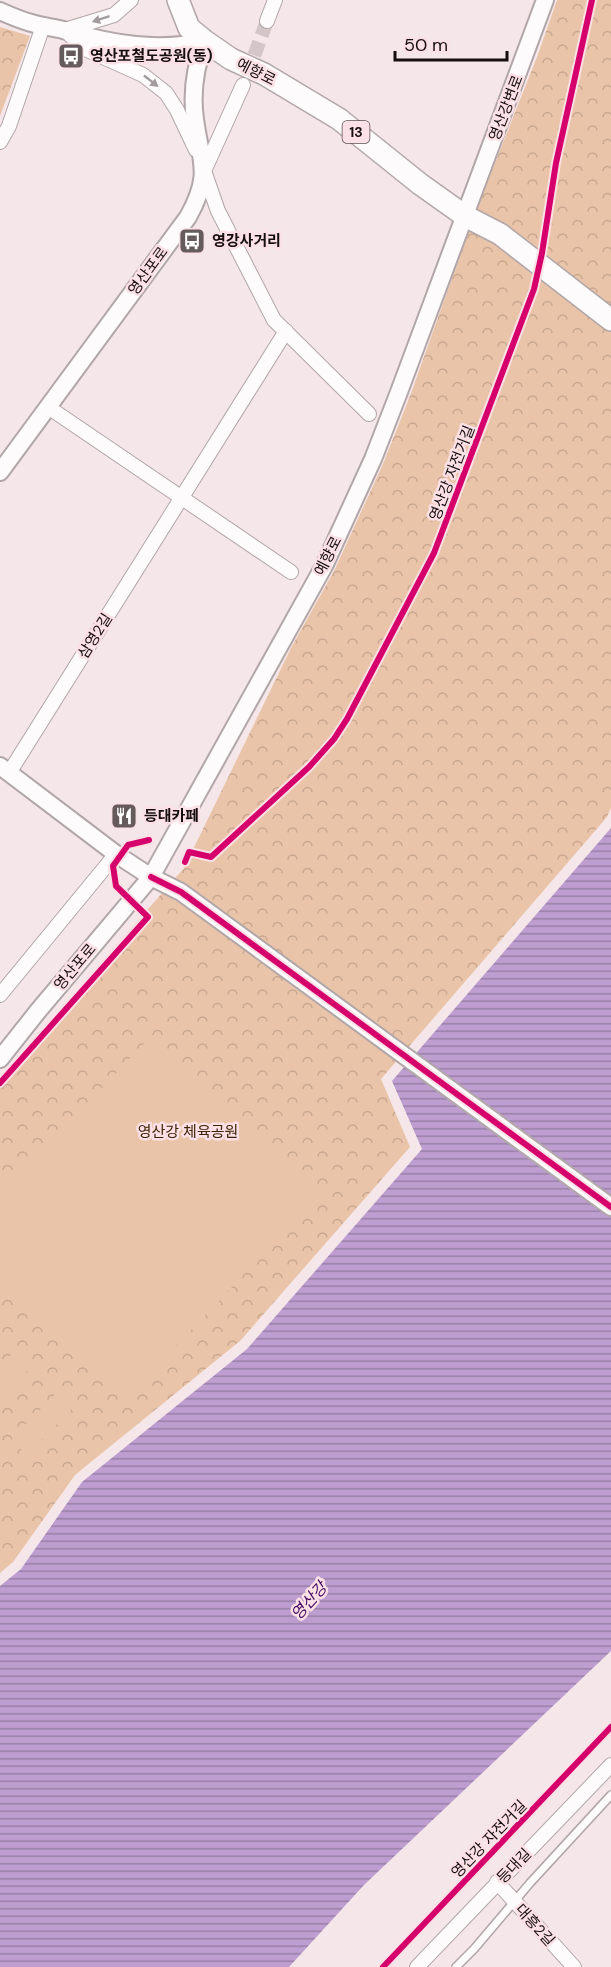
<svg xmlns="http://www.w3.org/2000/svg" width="611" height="1967" viewBox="0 0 611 1967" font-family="'DM Sans','Noto Sans KR',sans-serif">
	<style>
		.park { fill: url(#park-crowns) }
		.garden { fill: #eac4a8 }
		.water { fill: url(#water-rules) }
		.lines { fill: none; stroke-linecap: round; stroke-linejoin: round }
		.minor-tunnel { stroke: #d4c6c8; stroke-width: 14; stroke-dasharray: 14 7; stroke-linecap: butt }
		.service-casing { stroke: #b1a6a8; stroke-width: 10 }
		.minor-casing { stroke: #b1a6a8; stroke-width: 16 }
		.tertiary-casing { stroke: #b1a6a8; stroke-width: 20 }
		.primary-casing { stroke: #b1a6a8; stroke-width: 24 }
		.service { stroke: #fefbfc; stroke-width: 7 }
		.minor { stroke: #fefbfc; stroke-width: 14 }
		.tertiary { stroke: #fefbfc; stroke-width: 16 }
		.primary { stroke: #fefbfc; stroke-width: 21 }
		.cycleway-casing { stroke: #fbe1e5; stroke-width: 10 }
		.cycleway { stroke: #d6006c; stroke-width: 6 }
		.oneway { fill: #a29c9e }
		.labels { text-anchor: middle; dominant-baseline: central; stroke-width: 5; stroke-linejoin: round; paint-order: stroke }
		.shield { fill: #fbe1e5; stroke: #5b4d50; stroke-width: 1.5 }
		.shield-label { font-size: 14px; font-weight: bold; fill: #170e10 }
		.poi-label { font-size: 15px; font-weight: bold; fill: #170e10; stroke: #fbe1e5; text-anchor: start }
		.street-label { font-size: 15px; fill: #170e10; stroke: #fbe1e5 }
		.park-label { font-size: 15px; fill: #3e2407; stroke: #fbe1e5 }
		.water-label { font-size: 16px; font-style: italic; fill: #450d65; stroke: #fbe1e5 }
	</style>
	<defs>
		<pattern id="park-crowns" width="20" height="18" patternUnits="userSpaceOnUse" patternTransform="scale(1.5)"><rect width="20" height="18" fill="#eac4a8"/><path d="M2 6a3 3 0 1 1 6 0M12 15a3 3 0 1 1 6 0" fill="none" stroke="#c8a790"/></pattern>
		<pattern id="water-rules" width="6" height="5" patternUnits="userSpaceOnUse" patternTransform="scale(1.5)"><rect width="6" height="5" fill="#be9ed0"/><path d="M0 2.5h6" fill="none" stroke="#997fa7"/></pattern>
	</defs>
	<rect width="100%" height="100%" fill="#f5e7e9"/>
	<g class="park">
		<polygon points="557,0 611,0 611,808 607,817 381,1079 410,1147 240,1341 75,1475 13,1562 0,1573 0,1078 184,868 292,646 334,571 383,464 410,396 479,203 537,57"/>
		<polygon points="0,27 30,36 0,116"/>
	</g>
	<g class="garden">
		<polygon points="152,1035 321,1193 125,1400 0,1283 0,1196"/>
		<polygon points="16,1350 32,1366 0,1398 0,1366"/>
		<polygon points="60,1389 76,1405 27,1455 11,1440"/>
	</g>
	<polygon class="water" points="611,828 611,1651 364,1885 289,1967 0,1967 0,1586 21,1569 82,1482 247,1349 422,1149 392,1081"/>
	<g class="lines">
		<polyline class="minor-tunnel" points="247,75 267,21"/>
		<defs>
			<polyline id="service" points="456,1967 474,1949 530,1883 611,1795"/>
			<g id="minor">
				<polyline points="131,0 114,15 65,30 83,48 143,75 166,93 177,110 196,150"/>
				<polyline points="267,21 275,0"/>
				<polyline points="0,142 9,126 43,26"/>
				<polyline points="203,168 218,211 274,320 369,414"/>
				<polyline points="204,171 243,85"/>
				<polyline points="48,407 291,572"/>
				<polyline points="9,773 286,331"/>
				<polyline points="0,995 116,854"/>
				<polyline points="497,1882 574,1967"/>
				<polyline points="417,1967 611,1765"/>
			</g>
			<g id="tertiary">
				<path d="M0,11c11,5 23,10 35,13 11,3 22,4 32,7 46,13 91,21 138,10"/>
				<path d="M0,472l188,-255c24,-43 13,-54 7,-98 -4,-28 0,-52 10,-78"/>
				<polyline points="0,766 116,854 151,877 181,892 611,1207"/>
				<polyline points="0,1059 38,1011 151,877 324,566 373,459 399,392 545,0"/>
			</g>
			<polyline id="primary" points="178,0 189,28 205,41 231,59 264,74 339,119 420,184 465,216 500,234 611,320"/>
		</defs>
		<use href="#service" class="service-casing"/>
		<use href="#minor" class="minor-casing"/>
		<use href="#tertiary" class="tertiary-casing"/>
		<use href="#primary" class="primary-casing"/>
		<use href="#service" class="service"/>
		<use href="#minor" class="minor"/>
		<use href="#tertiary" class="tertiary"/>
		<use href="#primary" class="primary"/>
		<defs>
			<g id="cycleway">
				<polyline points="185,862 189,852 211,857 309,767 334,739 347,719 434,553 534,289 542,253 556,163 592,0"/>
				<polyline points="151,877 181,892 611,1207"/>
				<polyline points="0,1083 148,917 116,886 113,866 128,845 149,840"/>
				<polyline points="383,1967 611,1727"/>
			</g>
		</defs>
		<use href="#cycleway" class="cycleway-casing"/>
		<use href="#cycleway" class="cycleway"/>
	</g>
	<defs><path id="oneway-solid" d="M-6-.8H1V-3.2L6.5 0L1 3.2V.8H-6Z" transform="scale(1.5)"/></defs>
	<g class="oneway">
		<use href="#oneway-solid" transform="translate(101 19) rotate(162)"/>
		<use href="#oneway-solid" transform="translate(151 81) rotate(38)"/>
	</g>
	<defs>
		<symbol id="bus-square" viewBox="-11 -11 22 22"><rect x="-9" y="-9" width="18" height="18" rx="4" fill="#655a5c" stroke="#fbe1e5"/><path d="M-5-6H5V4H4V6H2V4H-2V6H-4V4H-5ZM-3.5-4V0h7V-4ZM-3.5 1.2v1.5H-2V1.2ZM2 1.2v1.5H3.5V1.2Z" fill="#fff"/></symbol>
		<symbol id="restaurant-square" viewBox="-11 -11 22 22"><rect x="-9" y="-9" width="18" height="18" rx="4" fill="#655a5c" stroke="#fbe1e5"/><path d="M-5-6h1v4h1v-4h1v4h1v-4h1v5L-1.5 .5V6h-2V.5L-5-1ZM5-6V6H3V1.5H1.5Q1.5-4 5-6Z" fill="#fff"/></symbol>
	</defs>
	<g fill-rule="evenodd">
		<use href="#bus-square" x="56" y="41" width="30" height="30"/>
		<use href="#bus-square" x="177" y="226" width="30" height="30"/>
		<use href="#restaurant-square" x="109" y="801" width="30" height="30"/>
	</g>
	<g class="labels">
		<rect class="shield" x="342.5" y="121" width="27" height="22" rx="4.5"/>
		<g class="shield-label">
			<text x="356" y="132">13</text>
		</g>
		<g class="poi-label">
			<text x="90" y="56">영산포철도공원(동)</text>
			<text x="212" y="241">영강사거리</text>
			<text x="144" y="816">등대카페</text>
		</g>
		<g class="street-label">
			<text transform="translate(256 72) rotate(27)">예향로</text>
			<text transform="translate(506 108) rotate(-69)">영산강변로</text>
			<text transform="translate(148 271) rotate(-54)">영산포로</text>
			<text transform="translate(452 473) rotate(-69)">영산강 자전거길</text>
			<text transform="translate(328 556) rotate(-63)">예향로</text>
			<text transform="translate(95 636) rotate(-58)">삼영2길</text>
			<text transform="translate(75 967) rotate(-50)">영산포로</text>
			<text transform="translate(489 1839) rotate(-46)">영산강 자전거길</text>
			<text transform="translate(514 1866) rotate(-46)">등대길</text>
			<text transform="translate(535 1925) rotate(48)">대흥2길</text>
		</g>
		<g class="park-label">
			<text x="188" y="1132">영산강 체육공원</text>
		</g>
		<g class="water-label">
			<text transform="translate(309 1601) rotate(-48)">영산강</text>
		</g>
	</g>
	<path d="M395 51v9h112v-9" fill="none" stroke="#170e10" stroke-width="3"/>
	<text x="404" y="51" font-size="18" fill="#170e10" stroke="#fbe1e5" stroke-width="4.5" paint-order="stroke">50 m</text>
</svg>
